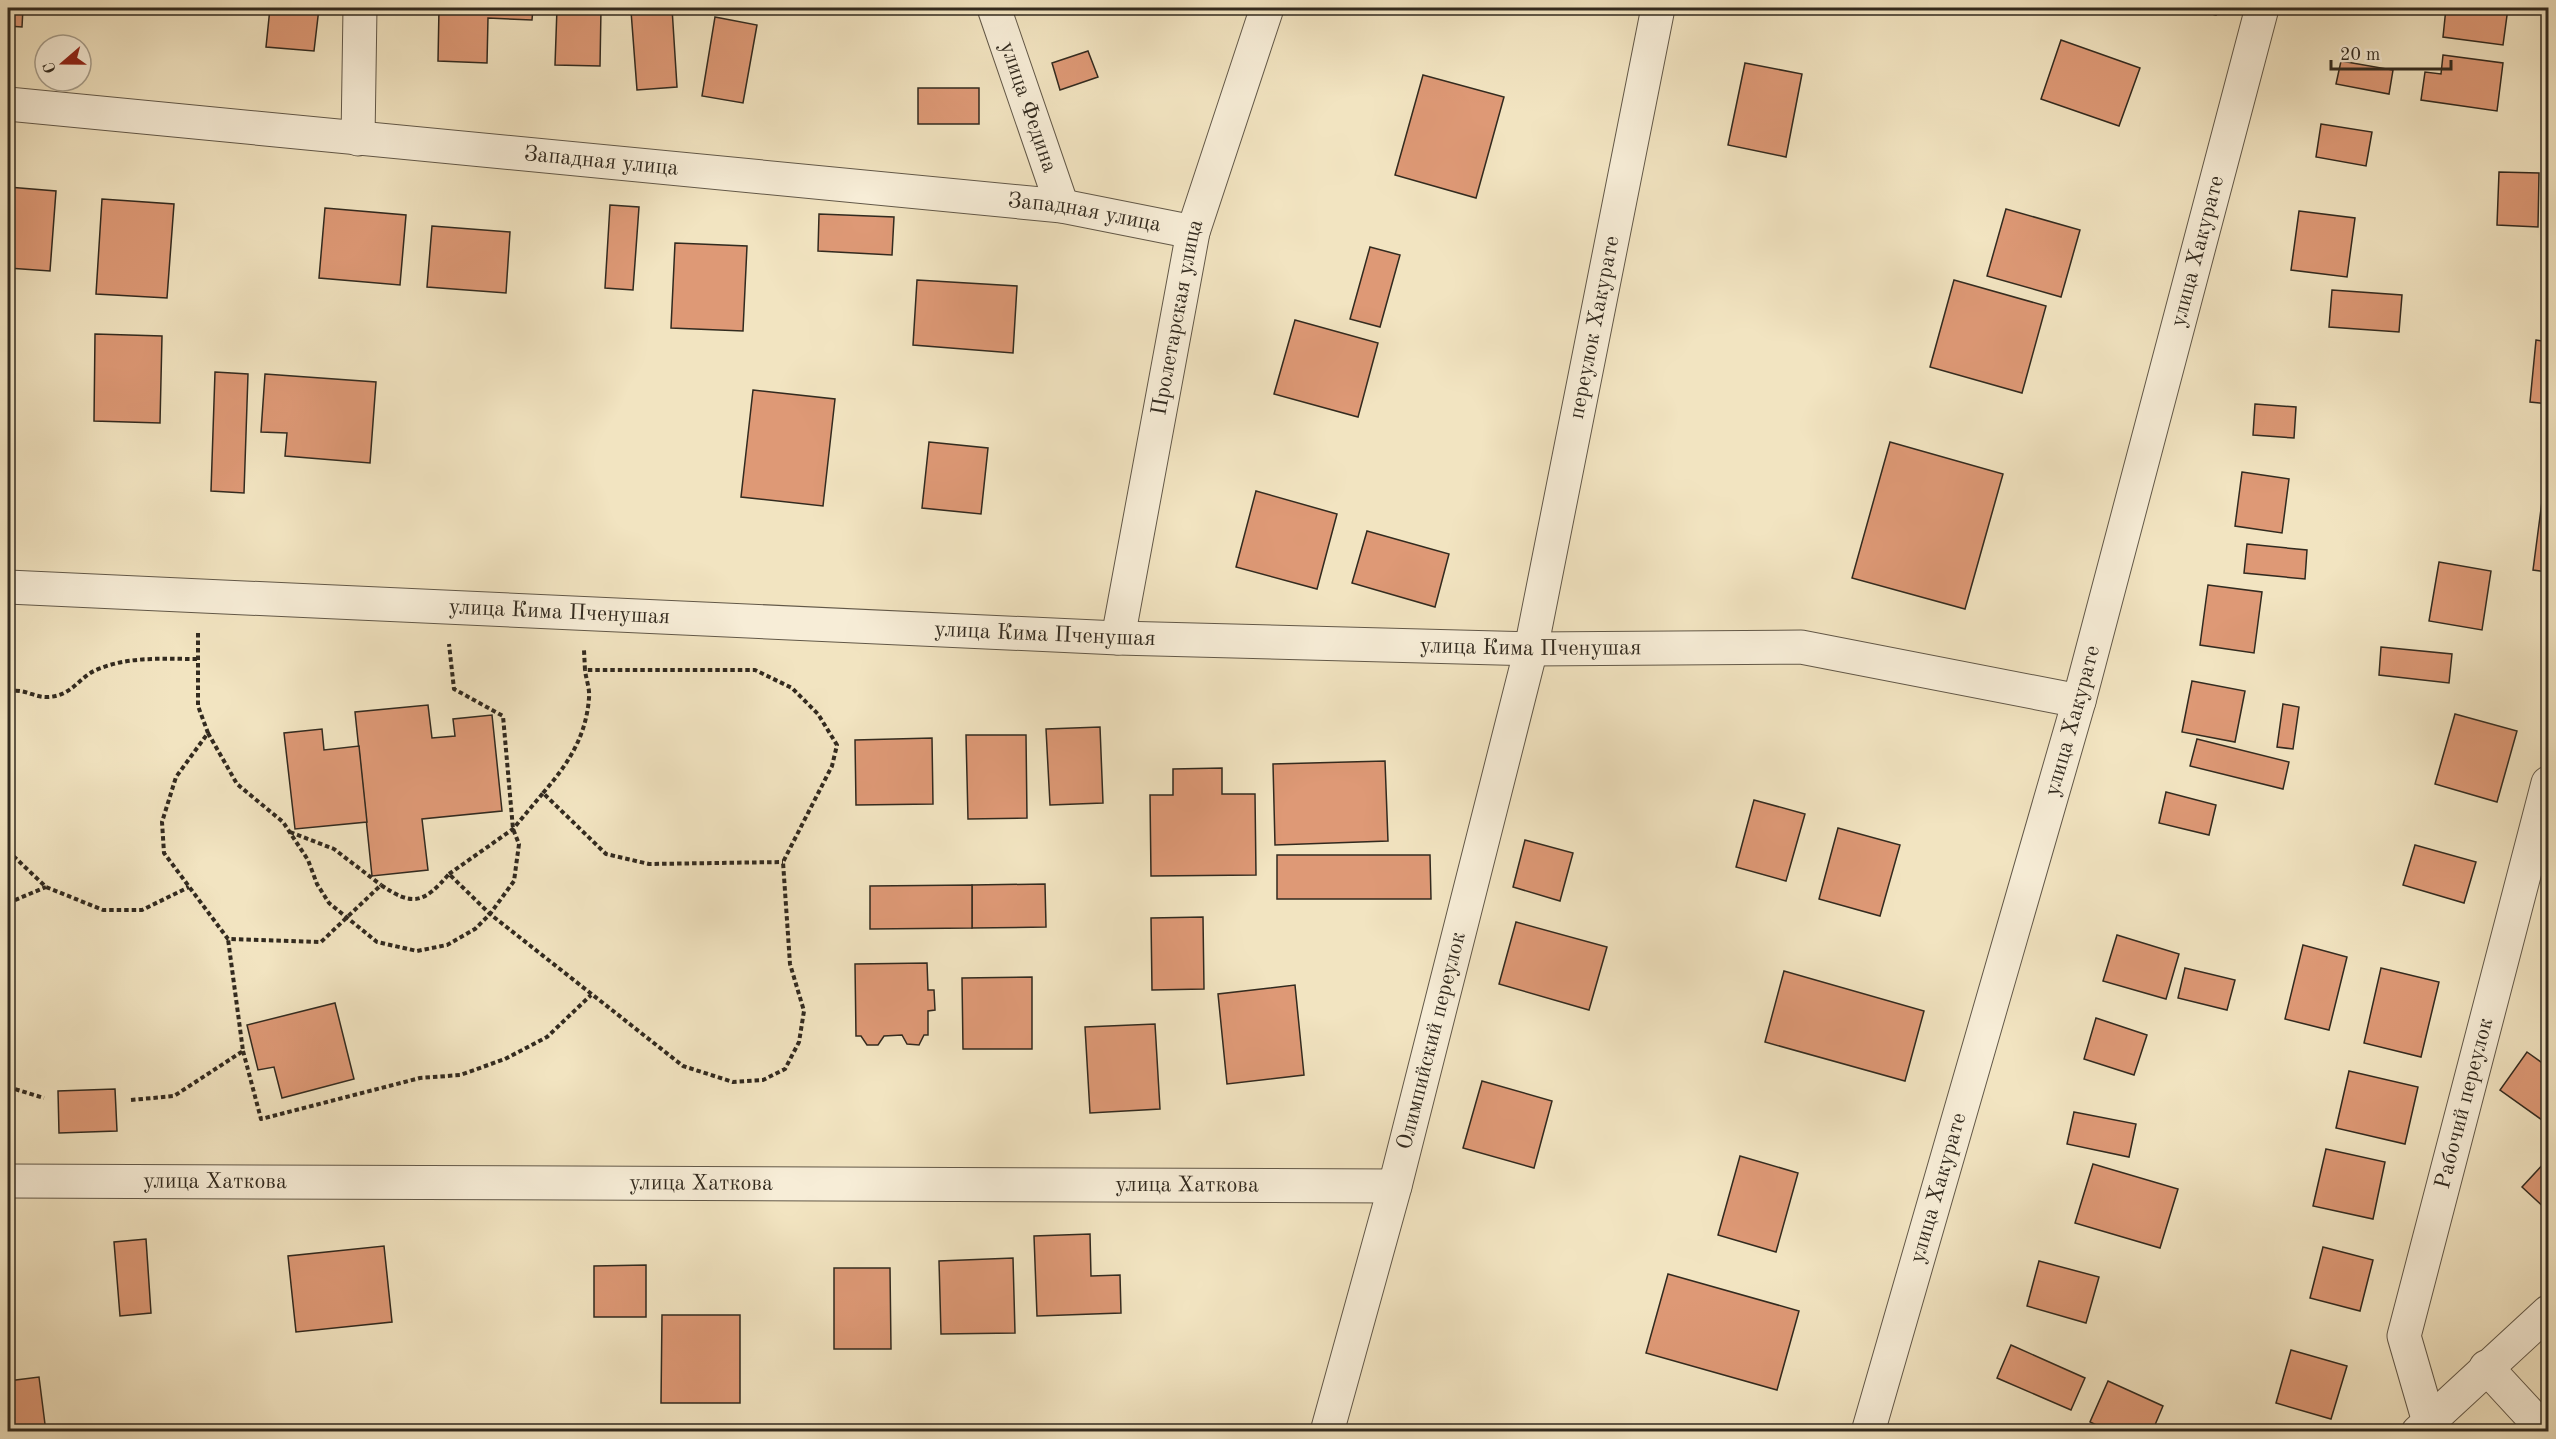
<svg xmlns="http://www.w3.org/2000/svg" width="2556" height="1439" viewBox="0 0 2556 1439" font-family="'Old Standard TT',serif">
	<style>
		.building { fill: #de9976; stroke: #322a1f; stroke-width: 1.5 }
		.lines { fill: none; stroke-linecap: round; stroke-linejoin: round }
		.minor-casing { stroke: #625848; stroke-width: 35 }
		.path { stroke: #322a1f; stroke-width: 4; stroke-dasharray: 4.5 3; stroke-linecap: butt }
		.minor { stroke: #f7edd7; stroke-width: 33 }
		.labels { text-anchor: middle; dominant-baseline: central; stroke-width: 4.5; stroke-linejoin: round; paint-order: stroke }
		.street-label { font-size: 22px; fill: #322a1f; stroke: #f7edd7 }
	</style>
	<rect width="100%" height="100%" fill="#f2e4c1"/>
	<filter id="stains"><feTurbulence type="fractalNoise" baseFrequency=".00333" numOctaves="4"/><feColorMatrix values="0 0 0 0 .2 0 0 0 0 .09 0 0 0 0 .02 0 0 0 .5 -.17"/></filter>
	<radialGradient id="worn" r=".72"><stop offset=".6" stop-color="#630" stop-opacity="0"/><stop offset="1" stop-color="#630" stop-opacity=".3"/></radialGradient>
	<g class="building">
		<polygon points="8,8 23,8 22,27 8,26"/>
		<polygon points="270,8 319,8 314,51 266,47"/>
		<polygon points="439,8 533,8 532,20 488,18 487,63 438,61"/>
		<polygon points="557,8 601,9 600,66 555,65"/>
		<polygon points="672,8 677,87 637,90 631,11"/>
		<polygon points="2187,8 2218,8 2216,15"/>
		<polygon points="2446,8 2508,8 2503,45 2443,37"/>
		<polygon points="715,17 757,25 743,103 702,96"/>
		<polygon points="2061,40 2140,68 2119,126 2041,99"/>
		<polygon points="1088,51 1098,77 1060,90 1052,63"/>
		<polygon points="2443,55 2503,63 2497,111 2421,100 2425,72 2441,74"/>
		<polygon points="2341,61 2393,70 2389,94 2336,84"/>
		<polygon points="1745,63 1802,74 1786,157 1728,145"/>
		<polygon points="1423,75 1504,97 1476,198 1395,175"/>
		<rect x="918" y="88" width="61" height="36"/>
		<polygon points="2321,124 2372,132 2366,166 2316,157"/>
		<polygon points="2499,172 2539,173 2538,227 2497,225"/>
		<polygon points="8,187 56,191 50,271 8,268"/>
		<polygon points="102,199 174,204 167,298 96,294"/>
		<polygon points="610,205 639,207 633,290 605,288"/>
		<polygon points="325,208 406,215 400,285 319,278"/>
		<polygon points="2006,209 2080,230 2061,297 1987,276"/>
		<polygon points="2299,211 2355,218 2347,277 2291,270"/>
		<polygon points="819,214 894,217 892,255 818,251"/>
		<polygon points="432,226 510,232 506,293 427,287"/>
		<polygon points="675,243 747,246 743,331 671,328"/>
		<polygon points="1370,247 1400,255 1380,327 1350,319"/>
		<polygon points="917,280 1017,286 1013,353 913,345"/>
		<polygon points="1954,280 2046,306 2022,393 1930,367"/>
		<polygon points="2332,290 2402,295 2399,332 2329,327"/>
		<polygon points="1295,320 1378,343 1358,417 1274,394"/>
		<polygon points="95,334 162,336 160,423 94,421"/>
		<polygon points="2536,340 2548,342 2548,404 2530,402"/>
		<polygon points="8,352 13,353 8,428"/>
		<polygon points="215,372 248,374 244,493 211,491"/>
		<polygon points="265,374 376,382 370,463 285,456 287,433 261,432"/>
		<polygon points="753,390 835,399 823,506 741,497"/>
		<polygon points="2255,404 2296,407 2294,438 2253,435"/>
		<polygon points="929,442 988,448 981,514 922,508"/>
		<polygon points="1890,442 2003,474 1965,609 1852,578"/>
		<polygon points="2546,471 2548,471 2548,572 2533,570"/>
		<polygon points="2242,472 2289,479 2282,533 2235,526"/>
		<polygon points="1256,491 1337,514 1317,589 1236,567"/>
		<polygon points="1367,531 1449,554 1435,607 1352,583"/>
		<polygon points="2247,544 2307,550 2305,579 2244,573"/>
		<polygon points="2439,562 2491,571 2482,630 2429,621"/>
		<polygon points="2208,585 2262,592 2254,653 2200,645"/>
		<polygon points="2381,647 2452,654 2449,683 2379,675"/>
		<polygon points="2192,681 2245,691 2235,742 2182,732"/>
		<polygon points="2283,704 2299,707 2293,749 2277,747"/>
		<polygon points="428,705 432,738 455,736 453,719 492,715 502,811 422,819 428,870 372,876 355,712"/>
		<polygon points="2455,714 2517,731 2497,802 2435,784"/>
		<polygon points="1100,727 1103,803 1050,805 1046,729"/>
		<polygon points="322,729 324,750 359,746 367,822 295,829 284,733"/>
		<polygon points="966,735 1026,735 1027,818 968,819"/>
		<polygon points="932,738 933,804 856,805 855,740"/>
		<polygon points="2197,739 2289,762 2283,789 2190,766"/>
		<polygon points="1385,761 1388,841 1275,845 1273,764"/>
		<polygon points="1222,768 1222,794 1255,794 1256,875 1151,876 1150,795 1173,795 1173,769"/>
		<polygon points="2166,792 2216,805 2209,835 2159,823"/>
		<polygon points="1754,800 1805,814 1786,881 1736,867"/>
		<polygon points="1838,828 1900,845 1880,916 1819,899"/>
		<polygon points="1525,840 1573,853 1560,901 1513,887"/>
		<polygon points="2415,845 2476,862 2464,903 2403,885"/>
		<polygon points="1277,855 1430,855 1431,899 1277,899"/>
		<polygon points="1045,884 1046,927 972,928 972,885"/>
		<polygon points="972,885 972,928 870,929 870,886"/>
		<polygon points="1203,917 1204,989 1152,990 1151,918"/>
		<polygon points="1516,922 1607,947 1589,1010 1499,984"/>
		<polygon points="2117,935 2179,954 2166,999 2103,981"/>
		<polygon points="2303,945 2347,957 2329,1030 2285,1019"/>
		<polygon points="927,963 928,990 934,990 935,1010 928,1011 928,1035 924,1035 919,1045 907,1044 902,1035 884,1036 878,1045 867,1045 861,1036 856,1036 855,964"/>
		<polygon points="2185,968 2235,980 2227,1010 2178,998"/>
		<polygon points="2381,968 2439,982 2421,1057 2364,1043"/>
		<polygon points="1784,971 1924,1011 1905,1081 1765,1042"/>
		<polygon points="1032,977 1032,1049 963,1049 962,978"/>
		<polygon points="1295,985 1304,1075 1227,1084 1218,994"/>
		<polygon points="335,1003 354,1079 282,1098 274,1067 258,1070 247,1025"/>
		<polygon points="2096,1018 2147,1035 2134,1075 2084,1059"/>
		<polygon points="1155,1024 1160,1109 1090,1113 1085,1027"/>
		<polygon points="2527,1052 2548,1067 2548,1111 2542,1120 2500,1090"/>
		<polygon points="2349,1071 2418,1087 2405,1144 2336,1128"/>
		<polygon points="1482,1081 1552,1101 1534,1168 1463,1148"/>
		<polygon points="115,1089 117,1131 59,1133 58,1091"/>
		<polygon points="2074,1112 2136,1124 2129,1157 2067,1144"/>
		<polygon points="2326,1149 2385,1162 2373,1219 2313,1206"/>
		<polygon points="1740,1156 1798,1173 1776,1252 1718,1235"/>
		<polygon points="2548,1159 2548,1211 2522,1187"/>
		<polygon points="2093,1164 2178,1189 2160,1248 2075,1223"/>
		<polygon points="1090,1234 1091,1276 1120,1275 1121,1313 1037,1316 1034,1236"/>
		<polygon points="146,1239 151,1313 120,1316 114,1242"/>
		<polygon points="384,1246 392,1322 296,1332 288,1256"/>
		<polygon points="2323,1247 2373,1260 2360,1311 2310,1298"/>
		<polygon points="1013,1258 1015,1333 941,1334 939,1261"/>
		<polygon points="2039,1261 2099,1277 2086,1323 2027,1306"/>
		<polygon points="646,1265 646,1317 594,1317 594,1266"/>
		<polygon points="834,1268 890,1268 891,1349 834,1349"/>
		<polygon points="1668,1274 1799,1311 1777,1390 1646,1353"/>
		<polygon points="662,1315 740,1315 740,1403 661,1403"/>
		<polygon points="2011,1345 2085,1378 2071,1410 1997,1378"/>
		<polygon points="2291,1350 2347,1366 2331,1419 2276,1403"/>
		<polygon points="39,1377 46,1432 8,1432 8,1381"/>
		<polygon points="2108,1381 2163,1406 2152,1432 2111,1432 2090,1422"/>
	</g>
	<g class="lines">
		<defs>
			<g id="minor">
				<path id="s1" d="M994,8l68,198"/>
				<path id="s2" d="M8,104l1054,102 131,26"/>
				<polyline points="358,139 360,8"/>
				<path id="s3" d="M8,587l1110,51 413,11 270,-2 278,54"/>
				<path id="s4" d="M1118,638l75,-406 74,-224"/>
				<path id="s5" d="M8,1181l1387,5"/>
				<polyline points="2486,1367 2546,1432"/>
				<path id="s6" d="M2429,1422l-25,-86 144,-553"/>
				<path id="s7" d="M1327,1432l68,-246 136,-537 127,-641"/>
				<path id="s8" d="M1868,1432l211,-731 183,-693"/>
				<polyline points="2418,1432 2548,1312"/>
			</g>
		</defs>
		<use href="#minor" class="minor-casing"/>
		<g class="path">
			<path d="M198,633v73l10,27 -32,44 -14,45 2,31 64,86 93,3 60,-57c32,22 43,18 68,-11l41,40 193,152 50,16 30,-2 22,-11 14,-27 5,-31 -14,-47 -7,-102 49,-96 5,-21 -19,-31 -26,-26 -37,-18h-170l-1,-20"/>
			<path d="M8,692c15,-5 26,6 40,5 24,-1 30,-19 48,-27 32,-14 66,-11 101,-11"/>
			<polyline points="208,733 237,784 283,822 308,860 317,884 329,903 377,942 417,951 447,945 475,929 490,914 514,881 519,844 513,829 503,716 454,689 449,644"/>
			<path d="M543,793c25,-29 43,-56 46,-95 1,-9 -3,-19 -4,-28"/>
			<polyline points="290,832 334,849 381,885"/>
			<polyline points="8,851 46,887 103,910 142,910 189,887"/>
			<polyline points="449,874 513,829 543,793 606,854 649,864 783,862"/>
			<polyline points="8,903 46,887"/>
			<polyline points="243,1051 261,1119 420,1078 460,1075 505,1059 547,1037 591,995"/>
			<polyline points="8,1087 44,1098"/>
			<polyline points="131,1100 174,1096 243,1051 228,939"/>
		</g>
		<use href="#minor" class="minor"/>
	</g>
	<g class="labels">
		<g class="street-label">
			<text stroke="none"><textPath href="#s1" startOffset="105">улица Федина</textPath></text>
			<text stroke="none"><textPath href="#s2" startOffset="596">Западная улица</textPath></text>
			<text stroke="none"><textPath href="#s2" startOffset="1082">Западная улица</textPath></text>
			<text stroke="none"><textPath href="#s8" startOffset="1226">улица Хакурате</textPath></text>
			<text stroke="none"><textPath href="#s4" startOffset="326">Пролетарская улица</textPath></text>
			<text stroke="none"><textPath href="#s7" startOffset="1137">переулок Хакурате</textPath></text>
			<text stroke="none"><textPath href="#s3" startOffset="552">улица Кима Пченушая</textPath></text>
			<text stroke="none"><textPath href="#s3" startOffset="1038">улица Кима Пченушая</textPath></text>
			<text stroke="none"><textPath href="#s3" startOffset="1524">улица Кима Пченушая</textPath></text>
			<text stroke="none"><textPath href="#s8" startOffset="740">улица Хакурате</textPath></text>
			<text stroke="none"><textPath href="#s7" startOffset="405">Олимпийский переулок</textPath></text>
			<text stroke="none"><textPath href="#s6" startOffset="330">Рабочий переулок</textPath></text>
			<text stroke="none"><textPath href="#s5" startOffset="207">улица Хаткова</textPath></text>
			<text stroke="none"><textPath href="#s5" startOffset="693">улица Хаткова</textPath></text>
			<text stroke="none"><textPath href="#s5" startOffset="1179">улица Хаткова</textPath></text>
			<text stroke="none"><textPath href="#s8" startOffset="254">улица Хакурате</textPath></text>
		</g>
	</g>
	<rect width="2556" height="1439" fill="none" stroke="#f2e4c1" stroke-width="30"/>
	<rect x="9" y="9" width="2538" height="1421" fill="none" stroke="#322a1f" stroke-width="3"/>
	<rect x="15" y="15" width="2526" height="1409" fill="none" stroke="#322a1f" stroke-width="1.5"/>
	<g transform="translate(63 63) rotate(250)"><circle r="28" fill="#f7edd7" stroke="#a89f8d" stroke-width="1.5"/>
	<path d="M0-4.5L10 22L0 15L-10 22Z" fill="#8f2418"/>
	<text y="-9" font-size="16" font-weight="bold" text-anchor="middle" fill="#322a1f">С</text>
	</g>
	<path d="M2331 60v9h120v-9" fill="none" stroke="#322a1f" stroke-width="3"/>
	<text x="2340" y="60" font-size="18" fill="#322a1f" stroke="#f7edd7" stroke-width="4.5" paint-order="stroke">20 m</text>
	<rect width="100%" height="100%" filter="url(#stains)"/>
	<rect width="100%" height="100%" fill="url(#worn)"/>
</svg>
